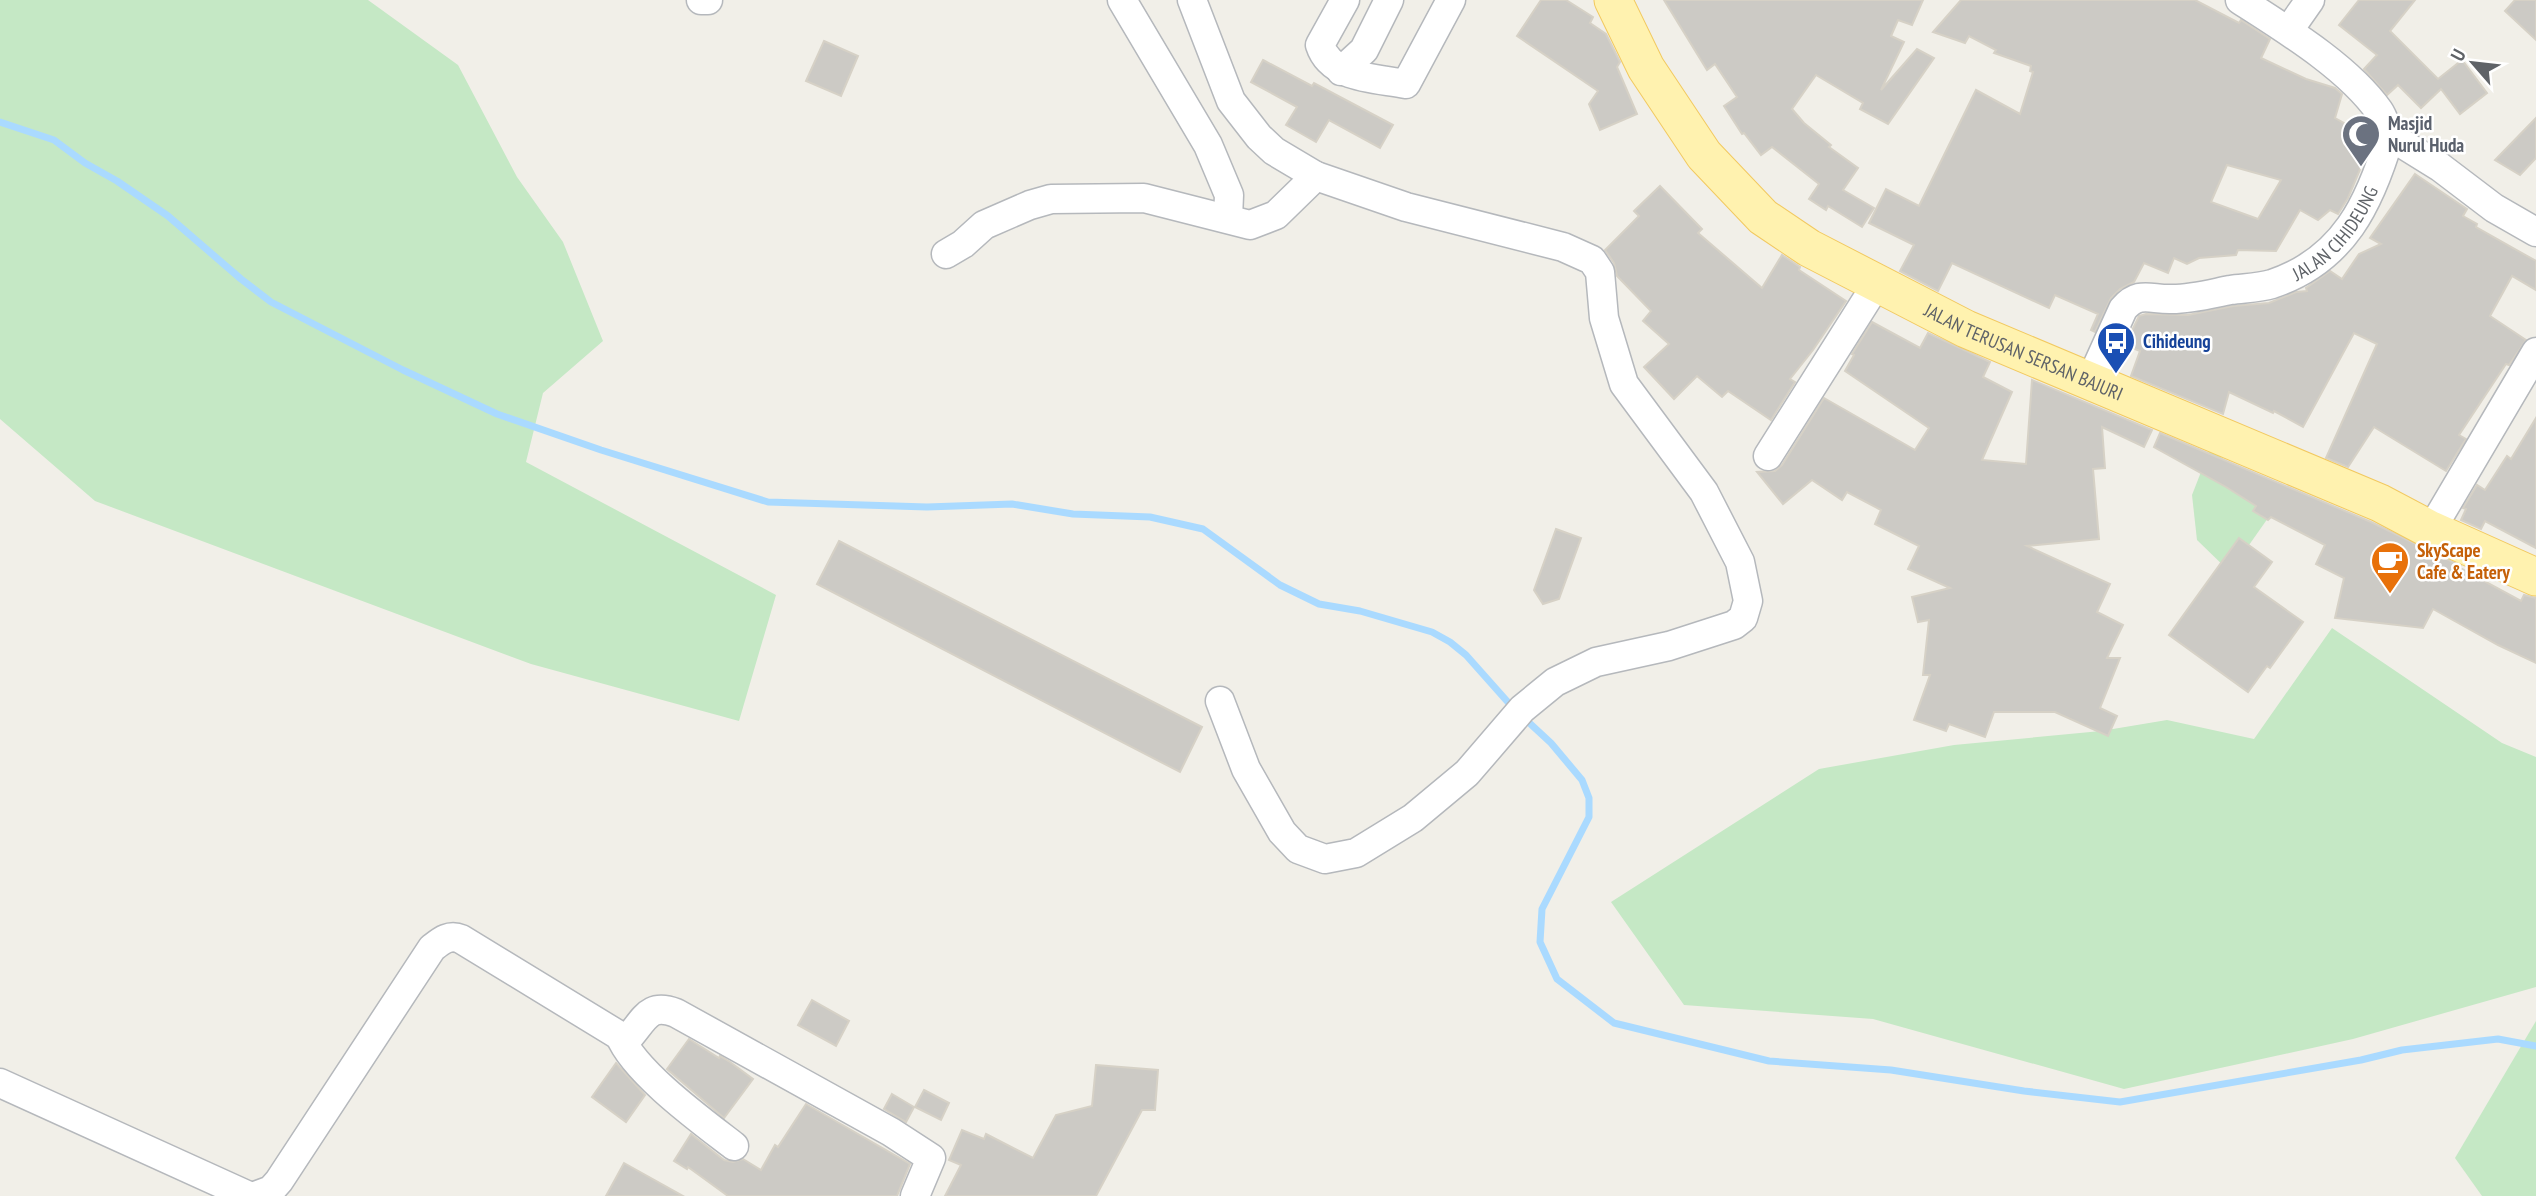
<svg xmlns="http://www.w3.org/2000/svg" width="2536" height="1196" viewBox="0 0 2536 1196" font-family="'PT Sans Narrow',sans-serif">
	<style>
		.green { fill: #c5e8c5 }
		.lines { fill: none; stroke-linecap: round; stroke-linejoin: round }
		.stream { stroke: #aadaff; stroke-width: 7 }
		.building { fill: #cccac5; stroke: #d6d1c6; stroke-width: 2; fill-rule: evenodd }
		.minor-casing { stroke: #b5b8bc; stroke-width: 31 }
		.major-casing { stroke: #f2c960; stroke-width: 39 }
		.minor { stroke: #fff; stroke-width: 28 }
		.major { stroke: #fff2af; stroke-width: 37 }
		.labels { text-anchor: middle; dominant-baseline: central; stroke-width: 5; stroke-linejoin: round; paint-order: stroke }
		.worship-label { font-size: 19px; font-weight: bold; fill: #5b616d; stroke: #fff; text-anchor: start }
		.street-label { font-size: 19px; fill: #5f6368; stroke: #fff }
		.transit-label { font-size: 19px; font-weight: bold; fill: #164399; stroke: #fff; text-anchor: start }
		.food-label { font-size: 19px; font-weight: bold; fill: #c56008; stroke: #fff; text-anchor: start }
	</style>
	<rect width="100%" height="100%" fill="#f1efe8"/>
	<g class="green">
		<polygon points="0,0 368,0 458,65 517,177 563,242 603,341 543,393 526,462 776,595 739,721 531,664 95,501 0,419"/>
		<polygon points="2210,449 2280,501 2230,572 2197,540 2192,495"/>
		<polygon points="2332,628 2502,743 2536,757 2536,987 2353,1039 2124,1089 1873,1019 1684,1005 1611,902 1819,769 1954,745 2101,731 2167,720 2254,739"/>
		<polygon points="2536,1021 2536,1196 2482,1196 2455,1158"/>
	</g>
	<g class="lines">
		<g class="stream">
			<polyline points="0,122 54,140 85,163 117,181 168,216 241,279 271,302 403,370 497,414 601,450 768,502 927,507 1012,504 1073,514 1150,517 1203,529 1280,585 1319,604 1360,611 1432,632 1450,642 1466,655 1514,709"/>
			<polyline points="1523,717 1551,743 1582,780 1589,798 1589,817 1542,909 1540,942 1557,979 1614,1023 1769,1061 1891,1070 2024,1091 2120,1102 2361,1060 2402,1050 2498,1039 2536,1046"/>
		</g>
	</g>
	<g class="building">
		<polygon points="1541,0 1566,0 1593,17 1590,23 1606,34 1620,62 1617,67 1637,114 1600,130 1589,104 1598,91 1517,36"/>
		<polygon points="1664,0 1923,0 1912,25 1898,20 1891,36 1904,42 1881,90 1917,49 1934,58 1888,124 1860,109 1863,103 1816,75 1792,109 1804,123 1831,145 1829,147 1858,168 1843,190 1874,208 1862,227 1828,206 1826,210 1809,199 1819,184 1772,147 1761,155 1744,133 1742,134 1724,106 1737,97 1715,64 1707,70"/>
		<path d="M1961,0h234l44,23 2,-3 29,19 -9,19 45,21 29,9 7,6 -7,24 27,15 -7,13 12,7 -19,45 -10,16 -8,-4 -12,10 -18,-10 -24,41 -38,-1 -2,5 -37,3 -12,6 -13,-6 -6,15 -24,-10 -10,19 -14,7 -9,9 -16,34 -4,-2 7,-16 -43,-19 -6,13 -97,-45 -14,28 -38,-20 14,-26 -45,-22 17,-34 33,17 57,-116 44,24 13,-42 -3,-1 1,-5 -37,-13 2,-3 -27,-14 -4,7 -32,-11zM2227,165l54,15 -23,39 -47,-17z"/>
		<polygon points="2359,0 2415,0 2390,31 2438,79 2462,60 2487,93 2460,114 2441,89 2421,108 2398,85 2387,95 2364,69 2377,55 2339,25"/>
		<polygon points="2515,0 2536,0 2536,40 2505,11"/>
		<polygon points="824,41 858,56 841,96 806,81"/>
		<polygon points="1263,60 1312,86 1314,83 1393,125 1380,148 1329,120 1316,142 1286,125 1297,107 1251,82"/>
		<polygon points="2536,118 2536,158 2520,175 2495,160"/>
		<polygon points="2415,174 2467,209 2463,216 2477,224 2476,227 2536,261 2536,290 2512,276 2490,316 2526,340 2509,365 2506,364 2459,435 2466,439 2446,471 2374,427 2348,467 2326,458 2377,344 2354,333 2303,427 2274,411 2273,413 2229,392 2223,414 2131,376 2140,351 2125,345 2139,316 2146,314 2188,315 2233,306 2269,303 2296,292 2307,291 2306,288 2330,271 2342,279 2359,254 2381,244 2370,238"/>
		<polygon points="1660,186 1702,229 1698,233 1762,288 1782,255 1800,267 1799,270 1846,301 1813,350 1790,379 1795,382 1771,420 1728,391 1722,397 1697,376 1674,399 1644,367 1669,344 1643,321 1651,311 1617,276 1614,263 1605,250 1639,216 1634,211"/>
		<polygon points="1872,322 1920,348 1928,333 1990,362 1983,377 2012,392 1982,460 2026,464 2032,380 2152,430 2144,447 2102,427 2105,468 2093,469 2099,539 2027,546 2110,584 2097,612 2123,625 2107,658 2120,658 2100,708 2117,716 2108,736 2055,712 1994,712 1985,737 1949,724 1946,731 1914,720 1930,675 1923,675 1929,620 1918,622 1912,597 1950,588 1908,569 1919,546 1875,524 1881,510 1847,492 1842,500 1812,480 1783,504 1757,472 1775,471 1782,465 1824,398 1915,450 1929,428 1845,371 1854,355 1852,354"/>
		<polygon points="2536,418 2536,548 2485,521 2481,529 2461,520 2466,509 2463,508 2477,485 2485,490 2507,456 2511,459"/>
		<polygon points="2160,433 2371,522 2461,566 2460,568 2521,601 2524,595 2536,598 2536,663 2498,645 2433,609 2423,628 2335,618 2344,578 2316,564 2325,545 2271,517 2268,520 2253,511 2256,506 2226,487 2154,447"/>
		<polygon points="1556,529 1581,538 1559,599 1543,604 1534,590"/>
		<polygon points="2239,538 2272,562 2254,587 2303,622 2270,668 2267,666 2248,692 2169,635"/>
		<polygon points="839,541 1202,727 1180,772 817,584"/>
		<polygon points="812,1000 849,1021 836,1046 798,1025"/>
		<polygon points="689,1039 719,1058 720,1056 730,1062 753,1079 724,1118 667,1069"/>
		<polygon points="616,1063 645,1095 626,1122 592,1097"/>
		<polygon points="1096,1065 1158,1070 1155,1110 1142,1110 1096,1196 945,1196 961,1165 949,1160 962,1130 984,1139 986,1134 1033,1158 1056,1115 1092,1106"/>
		<polygon points="924,1090 949,1103 941,1120 915,1107"/>
		<polygon points="892,1094 914,1107 906,1122 884,1109"/>
		<polygon points="806,1104 910,1164 897,1196 728,1196 688,1167 687,1169 674,1161 691,1134 724,1160 733,1162 743,1159 761,1170 775,1145 778,1147"/>
		<polygon points="624,1163 683,1196 606,1196"/>
	</g>
	<g class="lines">
		<defs>
			<g id="minor">
				<polyline points="701,0 708,0"/>
				<polyline points="1122,0 1208,145 1229,195 1228,218"/>
				<polyline points="1192,0 1231,101 1259,137 1274,151 1316,176 1406,207 1563,247 1592,260 1600,272 1604,318 1624,384 1704,492 1740,562 1748,601 1743,618 1734,625 1669,646 1596,662 1555,682 1522,709 1467,773 1413,818 1356,853 1325,859 1298,849 1282,832 1246,769 1220,701"/>
				<path d="M1345,0l-25,45c11,34 56,33 86,39l45,-84"/>
				<polyline points="2289,30 2310,0"/>
				<polyline points="1341,71 1364,50 1389,0"/>
				<polyline points="2390,136 2440,167 2494,208 2536,232"/>
				<polyline points="946,254 963,244 984,225 1030,205 1051,199 1144,198 1250,225 1276,215 1316,176"/>
				<path id="s1" d="M2090,382l33,-73c16,-19 28,-9 49,-10 20,0 38,-5 58,-9 14,-2 29,-2 42,-6 72,-24 98,-81 118,-148 -4,-8 -6,-18 -11,-25 -31,-44 -94,-82 -139,-111"/>
				<polyline points="1768,456 1878,282"/>
				<polyline points="2431,530 2536,352"/>
				<path d="M620,1036c14,36 83,86 114,110"/>
				<polyline points="0,1083 249,1196"/>
				<path d="M255,1196l16,-6 8,-9 153,-233c9,-7 17,-14 29,-9l159,97h10c16,-19 20,-33 46,-23l215,119 40,26 -16,38"/>
			</g>
			<g id="major">
				<path id="s2" d="M1613,0l33,68 58,87 59,62 46,31 157,81 414,174 51,27 105,47"/>
			</g>
		</defs>
		<use href="#minor" class="minor-casing"/>
		<use href="#major" class="major-casing"/>
		<use href="#minor" class="minor"/>
		<use href="#major" class="major"/>
	</g>
	<defs>
		<symbol id="mosque-pin" viewBox="-11 -11 22 30"><path d="M0 17L-7.5 6A9.5 9.5 0 1 1 7.5 6Z" fill="#6b7280" stroke="#fff"/><path d="M3.5-4.9A6 6 0 1 0 3.5 4.9A5 5 0 1 1 3.5-4.9Z" fill="#fff"/></symbol>
		<symbol id="bus-pin" viewBox="-11 -11 22 30"><path d="M0 17L-7.5 6A9.5 9.5 0 1 1 7.5 6Z" fill="#1a4fb4" stroke="#fff"/><path d="M-5-6H5V4H4V6H2V4H-2V6H-4V4H-5ZM-3.5-4V0h7V-4ZM-3.5 1.2v1.5H-2V1.2ZM2 1.2v1.5H3.5V1.2Z" fill="#fff"/></symbol>
		<symbol id="cafe-pin" viewBox="-11 -11 22 30"><path d="M0 17L-7.5 6A9.5 9.5 0 1 1 7.5 6Z" fill="#e8710a" stroke="#fff"/><path d="M-5.5-4.5H6V0H3Q3 3.5 0 3.5H-2.5Q-5.5 3.5-5.5 0ZM3-3.2v2h1.7v-2ZM-6 4.5H4V6H-6Z" fill="#fff"/></symbol>
	</defs>
	<g fill-rule="evenodd">
		<use href="#mosque-pin" x="2339" y="112" width="44" height="60"/>
		<use href="#bus-pin" x="2094" y="319" width="44" height="60"/>
		<use href="#cafe-pin" x="2368" y="539" width="44" height="60"/>
	</g>
	<g class="labels">
		<g class="worship-label">
			<text x="2388" y="123">Masjid<tspan x="2388" dy="22">Nurul Huda</tspan></text>
		</g>
		<g class="street-label">
			<text stroke="none"><textPath href="#s1" startOffset="318">JALAN CIHIDEUNG</textPath></text>
			<text stroke="none"><textPath href="#s2" startOffset="560">JALAN TERUSAN SERSAN BAJURI</textPath></text>
		</g>
		<g class="transit-label">
			<text x="2143" y="341">Cihideung</text>
		</g>
		<g class="food-label">
			<text x="2417" y="550">SkyScape<tspan x="2417" dy="22">Cafe &amp; Eatery</tspan></text>
		</g>
	</g>
	<g transform="translate(2473 63) rotate(298)" stroke="#ffffff" stroke-width="5" paint-order="stroke">
	<path d="M0-5L12 26L0 18L-12 26Z" fill="#5f6368"/>
	<text y="-10" font-size="19" font-weight="bold" text-anchor="middle" fill="#5f6368">U</text>
	</g>
</svg>
